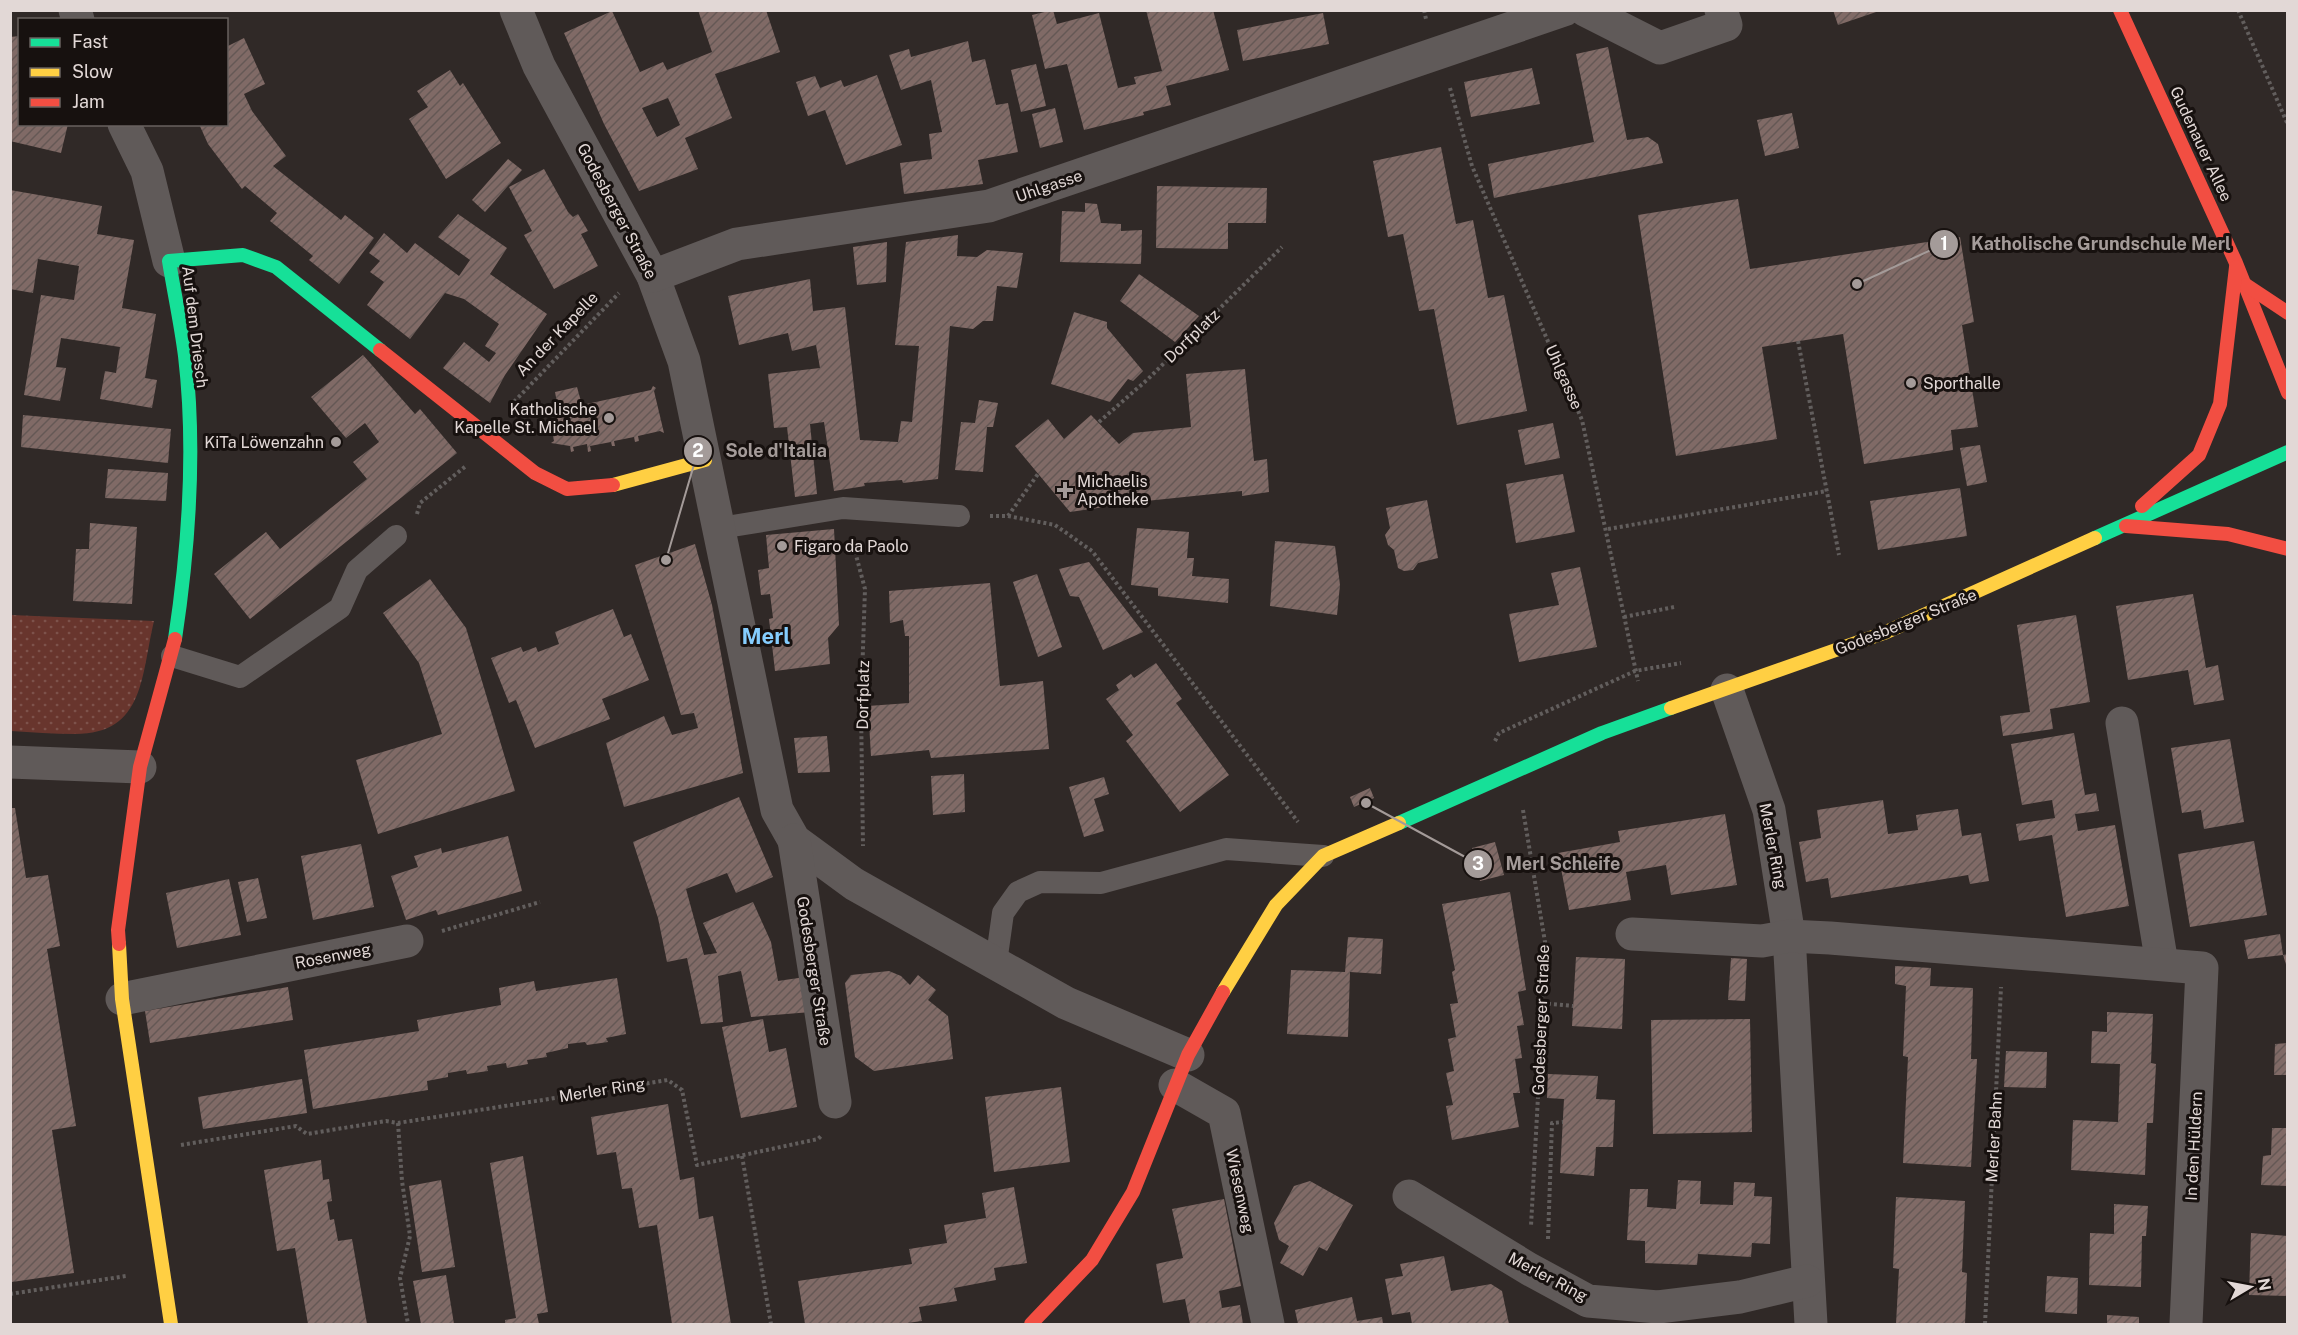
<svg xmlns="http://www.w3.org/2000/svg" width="2298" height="1335" viewBox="0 0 2298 1335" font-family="'Public Sans',sans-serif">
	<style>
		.park { fill: url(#park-dots) }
		.building { fill: url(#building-hatch); fill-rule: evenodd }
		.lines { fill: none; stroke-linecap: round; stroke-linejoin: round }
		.path { stroke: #625e5d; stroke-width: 4; stroke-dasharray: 3 3; stroke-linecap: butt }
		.lane { stroke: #605a59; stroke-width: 22 }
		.street { stroke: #605a59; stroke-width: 33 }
		.fast { stroke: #16e098; stroke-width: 14 }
		.slow { stroke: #ffcf43; stroke-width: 14 }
		.jam { stroke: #f24e42; stroke-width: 14 }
		.poi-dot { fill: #a49b99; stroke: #17110f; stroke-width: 2 }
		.labels { text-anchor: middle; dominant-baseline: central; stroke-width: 6; stroke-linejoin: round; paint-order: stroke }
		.street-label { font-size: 16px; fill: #e2d8d6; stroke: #17110f }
		.poi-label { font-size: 16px; fill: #e2d8d6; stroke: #17110f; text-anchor: start }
		.district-label { font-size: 22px; font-weight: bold; fill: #85cdfe; stroke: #17110f }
		.leader { fill: none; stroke: #a49b99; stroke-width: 2 }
		.callout-dot { fill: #a49b99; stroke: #17110f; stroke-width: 2 }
		.mark-label { font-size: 18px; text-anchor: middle; font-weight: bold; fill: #fff }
		.callout-label { font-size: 18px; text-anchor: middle; font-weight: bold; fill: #a49b99; stroke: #17110f; stroke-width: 6; stroke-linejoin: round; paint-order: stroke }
	</style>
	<defs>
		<pattern id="park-dots" width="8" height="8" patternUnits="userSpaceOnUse" patternTransform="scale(1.5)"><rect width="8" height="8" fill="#68352d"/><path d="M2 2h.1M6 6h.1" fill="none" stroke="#7d524b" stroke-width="1.8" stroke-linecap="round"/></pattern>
		<pattern id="building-hatch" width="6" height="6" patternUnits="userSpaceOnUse" patternTransform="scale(1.5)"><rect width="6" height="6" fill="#806a66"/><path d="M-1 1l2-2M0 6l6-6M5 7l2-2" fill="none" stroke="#655855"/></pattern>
	</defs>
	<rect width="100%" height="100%" fill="#302927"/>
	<path class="park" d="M11,615l143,6c-13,54 -9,113 -79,113 -22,0 -43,-2 -64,-3z"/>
	<g class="building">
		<path d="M698,10h68l14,42 -65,22 17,44 -47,20 13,31 -59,22 -35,-67 -40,-91 48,-22 28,61 23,-10 4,8 45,-18zM668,98l12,27 -23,12 -15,-29z"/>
		<polygon points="1053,10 1057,24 1099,13 1118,88 1136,84 1134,77 1162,71 1146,10 1213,10 1229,70 1166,86 1171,105 1143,112 1144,115 1084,130 1067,64 1045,69 1032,15"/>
		<polygon points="1833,10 1879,10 1879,11 1838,25"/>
		<polygon points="1323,13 1329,44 1243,61 1237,30"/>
		<polygon points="20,36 20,124 68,124 61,153 10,141 10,37"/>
		<polygon points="244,38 265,84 244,94 252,111 286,156 273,166 341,220 345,215 374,238 339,284 309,260 313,256 270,221 277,213 245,186 242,189 208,144 199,124 226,124 226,47"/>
		<polygon points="968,41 972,62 985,59 996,105 1008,103 1018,152 978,160 983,184 904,194 900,163 932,159 929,134 942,132 931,80 901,90 889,55 909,49 911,57"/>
		<polygon points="1608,47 1627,140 1648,137 1658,144 1663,163 1494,198 1488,164 1594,142 1576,54"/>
		<polygon points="1036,64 1046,106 1021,112 1011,70"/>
		<polygon points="1532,68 1540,104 1471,117 1464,82"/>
		<polygon points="450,70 460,86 463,83 501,143 446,179 409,119 428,107 417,91"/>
		<polygon points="877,75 902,145 846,165 825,110 808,116 796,82 815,76 820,88 841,80 844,87"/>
		<polygon points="1055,108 1063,142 1040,148 1032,114"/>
		<polygon points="1792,113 1799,148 1765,156 1757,120"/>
		<polygon points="1441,147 1456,224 1473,220 1488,298 1504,295 1527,411 1457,425 1434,309 1419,311 1403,234 1388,237 1373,161"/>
		<polygon points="508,159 522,170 485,212 472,200"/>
		<polygon points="544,169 568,212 573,217 578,214 588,231 581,234 598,266 554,289 524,235 532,231 509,187"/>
		<polygon points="1157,186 1267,188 1266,223 1228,223 1228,249 1156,248"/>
		<polygon points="10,190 102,206 97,234 134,240 122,308 156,314 145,378 157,380 152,408 100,399 105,371 116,373 120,347 61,338 56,367 66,368 60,401 24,395 41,295 74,300 79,266 38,259 33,293 10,289"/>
		<polygon points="1738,199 1750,269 1960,237 1974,322 1962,325 1978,427 1951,430 1953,450 1864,464 1843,334 1762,347 1777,439 1676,456 1638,215"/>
		<polygon points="1085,203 1097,204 1101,223 1121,224 1121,231 1142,230 1141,264 1060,262 1062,211 1085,212"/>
		<polygon points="458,214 507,248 490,274 547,314 505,375 490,403 443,368 464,342 489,362 496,353 485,346 499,324 464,299 445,293 410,339 367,305 384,282 370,272 380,261 369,253 384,233 407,253 415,243 459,276 470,260 438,237"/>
		<polygon points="958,235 957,256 977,257 987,250 1023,253 1017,288 997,286 993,321 983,321 973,329 950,326 938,479 903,483 902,480 864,483 865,486 834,491 824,422 810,424 817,494 795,497 787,427 774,428 768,374 820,368 816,345 792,351 788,333 739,345 728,296 810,279 813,311 845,307 860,440 898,442 901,421 912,422 919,346 895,345 906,242"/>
		<polygon points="887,242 886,282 857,285 853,247"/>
		<polygon points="1139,274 1199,316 1175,342 1120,301"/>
		<polygon points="1074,312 1107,322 1107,328 1143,371 1133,381 1128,379 1110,402 1051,384"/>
		<polygon points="363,355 415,414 420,409 457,453 250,619 214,574 266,532 280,549 367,479 353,462 379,442 365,423 346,438 311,397"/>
		<polygon points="1245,369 1254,461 1267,459 1269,492 1242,496 1242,491 1146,501 1070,512 1015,446 1048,419 1064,439 1091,415 1119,444 1133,433 1191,427 1186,374"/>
		<polygon points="653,386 656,388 654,391 664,433 660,431 638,436 639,441 635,442 634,437 614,441 615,446 612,446 611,442 590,446 591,451 588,452 587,444 573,447 574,451 571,452 570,446 551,443 554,441 551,426 546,425 547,421 552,423 562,414 559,413 555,392 577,387 582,405 651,390"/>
		<polygon points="979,400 998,403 993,427 987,427 983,472 955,470 961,422 975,423"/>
		<polygon points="23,415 171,429 168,463 21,447"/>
		<polygon points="1553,423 1560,458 1525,465 1518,430"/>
		<polygon points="1980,445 1987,482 1967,486 1960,448"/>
		<polygon points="108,469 168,473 166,501 105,498"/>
		<polygon points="1563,474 1575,532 1516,543 1506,484"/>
		<polygon points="1960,488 1967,536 1878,550 1870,501"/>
		<polygon points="1427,500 1438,558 1418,563 1413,570 1404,571 1398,568 1394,550 1388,545 1385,535 1390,528 1386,508"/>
		<polygon points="90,523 137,527 132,604 73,601 76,549 89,549"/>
		<polygon points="1137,528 1189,532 1187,558 1194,558 1192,576 1229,579 1228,603 1158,596 1158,588 1131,585"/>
		<polygon points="834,529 839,625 828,638 830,664 775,671 769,619 773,618 770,594 761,595 758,570 769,568 766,535"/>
		<polygon points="1275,541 1335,546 1340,585 1337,615 1270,606"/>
		<polygon points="695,544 712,605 743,773 624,807 606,743 664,716 672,735 698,728 694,713 681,715 635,565"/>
		<polygon points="1089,562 1143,632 1103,650 1079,597 1070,596 1059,569"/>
		<polygon points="1580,567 1597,647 1519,662 1509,614 1559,605 1551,573"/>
		<polygon points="1037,574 1062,647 1038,657 1013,582"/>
		<polygon points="430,579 466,628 515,791 378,834 356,760 442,734 419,663 383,613"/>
		<polygon points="990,583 1000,686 1043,681 1049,749 931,758 929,750 871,756 868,706 909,703 909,636 905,636 903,620 890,623 889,591"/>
		<polygon points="2193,594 2206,668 2218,665 2224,700 2194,705 2188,670 2128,680 2116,606"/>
		<polygon points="613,609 624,637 631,634 649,680 602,699 610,719 535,748 516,700 509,703 491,658 521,647 523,652 536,647 538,652 559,644 555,632"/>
		<polygon points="2076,615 2090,702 2050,709 2053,729 2003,736 2000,716 2030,712 2017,625"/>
		<polygon points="1156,663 1182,699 1176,703 1229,775 1180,812 1126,741 1133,735 1106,699 1119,690 1116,685 1131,674 1134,678"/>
		<polygon points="2074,733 2085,795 2096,793 2099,811 2075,814 2078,831 2115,825 2129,906 2066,917 2052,835 2019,841 2016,824 2055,818 2052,800 2022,805 2011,744"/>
		<polygon points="827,736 830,772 798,773 794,738"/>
		<polygon points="2230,739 2244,822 2204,829 2201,810 2182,813 2171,748"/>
		<polygon points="964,774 965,812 933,815 931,776"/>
		<polygon points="1104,777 1109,794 1094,799 1104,831 1084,837 1069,787"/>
		<polygon points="1370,788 1374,798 1354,807 1350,797"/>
		<polygon points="739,797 773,877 736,893 727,873 686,889 704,955 717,953 703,923 753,902 771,942 778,981 805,977 811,1012 751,1017 741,971 718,976 723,1022 701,1024 687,958 667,962 658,918 633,842"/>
		<polygon points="1883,800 1888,834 1918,830 1916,815 1958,809 1962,836 1981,833 1989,881 1970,884 1968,875 1831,898 1828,878 1806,882 1799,842 1821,838 1817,810"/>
		<polygon points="10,808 15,808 26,878 48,875 60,946 47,949 76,1126 52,1130 74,1273 12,1282"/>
		<polygon points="1725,814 1737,885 1671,895 1666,865 1626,872 1631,900 1569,910 1558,853 1620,842 1618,831"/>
		<polygon points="508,836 522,891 438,915 436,910 406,920 391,876 418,867 414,856 441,848 442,853"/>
		<polygon points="2254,841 2267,915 2190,927 2178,854"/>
		<polygon points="1495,842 1504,875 1480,881 1472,848"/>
		<polygon points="361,844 374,907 313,920 301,856"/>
		<polygon points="258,878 267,918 247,922 238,882"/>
		<polygon points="229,879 241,935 177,948 166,893"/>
		<polygon points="1510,892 1526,990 1518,992 1524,1025 1517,1026 1522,1058 1515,1059 1520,1093 1513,1093 1519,1127 1452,1140 1446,1106 1453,1105 1446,1073 1454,1071 1448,1039 1456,1037 1450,1004 1458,1003 1452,972 1455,970 1442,904"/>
		<polygon points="2280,934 2283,955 2288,954 2288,971 2283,955 2248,959 2244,940"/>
		<polygon points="1348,937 1383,939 1381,974 1350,972 1348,1037 1287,1034 1291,970 1345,972"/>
		<polygon points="1576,957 1625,959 1622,1029 1572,1026"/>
		<polygon points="1731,958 1747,959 1745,1001 1728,1000"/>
		<polygon points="1895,966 1931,968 1930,986 1973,988 1971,1059 1977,1059 1971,1167 1903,1163 1908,1057 1903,1056 1906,986 1895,984"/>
		<polygon points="889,971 901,976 910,985 918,975 936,990 928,1000 948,1016 953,1059 874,1071 855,1057 845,983 851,975"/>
		<polygon points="617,978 626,1034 606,1038 608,1042 587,1045 585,1042 568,1044 568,1048 546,1053 547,1057 527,1060 528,1064 507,1068 506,1063 487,1066 488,1071 467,1074 466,1070 448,1073 448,1077 427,1081 428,1090 313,1109 304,1050 419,1031 417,1020 501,1005 499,988 534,981 536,991"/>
		<polygon points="288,987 293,1020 150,1043 145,1011"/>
		<polygon points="2107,1012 2153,1014 2151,1063 2156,1064 2153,1123 2147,1123 2145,1175 2071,1170 2073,1120 2118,1122 2120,1064 2091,1063 2092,1031 2107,1032"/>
		<polygon points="763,1019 769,1052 786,1048 797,1107 741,1118 722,1027"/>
		<polygon points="1750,1019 1752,1132 1653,1134 1651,1020"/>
		<polygon points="2288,1043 2288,1075 2274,1075 2275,1044"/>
		<polygon points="2006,1051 2047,1052 2046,1088 2004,1087"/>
		<polygon points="1548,1074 1598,1076 1596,1099 1615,1100 1613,1147 1596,1147 1594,1176 1560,1173 1564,1099 1547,1098"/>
		<polygon points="302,1079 307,1113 203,1129 198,1097"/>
		<polygon points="1061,1087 1070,1162 994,1172 985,1097"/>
		<polygon points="668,1104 680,1180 694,1177 699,1219 713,1216 731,1324 672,1324 657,1225 639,1228 632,1188 622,1189 616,1152 597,1155 591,1117"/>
		<polygon points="2272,1128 2288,1128 2288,1186 2261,1185 2263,1156 2271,1155"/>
		<polygon points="523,1156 548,1312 537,1314 539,1324 505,1324 505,1320 516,1318 490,1163"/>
		<polygon points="321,1160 323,1180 329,1179 332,1201 327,1202 330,1220 334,1219 338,1241 352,1239 367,1324 308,1324 295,1248 277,1251 264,1170"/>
		<polygon points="441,1180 455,1267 422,1272 409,1186"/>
		<polygon points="1678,1180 1701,1181 1700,1204 1733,1205 1734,1182 1755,1183 1754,1196 1772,1197 1770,1244 1752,1243 1751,1257 1698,1254 1697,1265 1645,1263 1645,1241 1627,1240 1630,1189 1648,1189 1647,1207 1676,1209"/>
		<polygon points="1310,1181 1353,1205 1327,1251 1319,1247 1303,1276 1280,1263 1289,1246 1279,1240 1274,1223 1294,1186"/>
		<polygon points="1014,1187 1027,1263 994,1268 996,1280 954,1288 957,1301 919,1307 922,1321 900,1324 805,1324 798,1281 912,1264 909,1249 947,1243 944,1225 986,1218 982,1193"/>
		<polygon points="1896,1197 1965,1201 1962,1272 1967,1273 1965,1324 1896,1324 1899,1269 1893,1268"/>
		<polygon points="1224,1199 1241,1286 1219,1291 1222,1308 1240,1305 1243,1324 1190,1324 1185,1299 1163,1303 1156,1264 1183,1258 1172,1209"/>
		<polygon points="2114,1204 2148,1206 2146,1236 2142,1236 2141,1287 2089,1285 2090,1233 2114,1234"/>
		<polygon points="2251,1233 2288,1236 2288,1296 2249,1295"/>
		<polygon points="1444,1256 1451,1291 1491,1284 1502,1291 1509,1324 1412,1324 1410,1312 1392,1315 1385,1279 1403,1276 1400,1264"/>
		<polygon points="446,1275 454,1324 421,1324 413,1281"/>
		<polygon points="2047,1276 2078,1278 2077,1314 2045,1312"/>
		<polygon points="1352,1297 1357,1321 1382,1317 1383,1324 1298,1324 1295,1310"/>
		<polygon points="2107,1315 2139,1317 2139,1324 2107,1324"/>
	</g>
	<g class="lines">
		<g class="path">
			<polyline points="1424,10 1426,19"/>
			<polyline points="2238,10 2288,125"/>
			<polyline points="1450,88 1472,166 1582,420 1638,681"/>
			<polyline points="1798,341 1839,555"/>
			<polyline points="510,406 619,293"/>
			<polyline points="1099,422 1148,379 1282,247"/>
			<polyline points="417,514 420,503 466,466"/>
			<polyline points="990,516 1008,516 1055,525 1092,551 1298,822"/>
			<polyline points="1008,516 1038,474"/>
			<polyline points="1608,529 1827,491"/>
			<polyline points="852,540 865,589 861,707 863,846"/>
			<polyline points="1624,617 1674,607"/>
			<polyline points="1495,741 1499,733 1635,671 1681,663"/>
			<polyline points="1523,810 1546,948 1531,1226"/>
			<polyline points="442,931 540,902"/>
			<polyline points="1542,1003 1573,1006"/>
			<polyline points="398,1123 402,1181 410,1236 400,1278 408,1324"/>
			<polyline points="181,1145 296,1126 307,1134 386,1121 398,1123 668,1080 682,1090 697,1165 818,1139 822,1135"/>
			<polyline points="742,1156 771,1324"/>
			<polyline points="1548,1239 1552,1123 1563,1122"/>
			<polyline points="10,1294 126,1276"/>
			<polyline points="1985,1324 2001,987"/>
		</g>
		<g class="lane">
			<polyline points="720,528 843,508 959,516"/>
			<polyline points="172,656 240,677 340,608 357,570 396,536"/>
			<polyline points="996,963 1003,913 1018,892 1040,882 1101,883 1226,849 1323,856"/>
		</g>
		<g class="street">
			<polyline points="75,10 78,20"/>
			<polyline points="516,10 539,66 653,276 684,361 777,810 794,840 854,884 1066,1003 1188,1055"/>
			<polyline points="1585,10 1660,48 1726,25 1721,10"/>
			<polyline points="124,124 147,171 169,261"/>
			<polyline points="653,276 737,244 989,206 1564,10"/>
			<polyline points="1727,690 1769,810 1789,936 1811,1324"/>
			<polyline points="2122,723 2162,964"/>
			<polyline points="10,762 140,767"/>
			<polyline points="794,840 835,1102"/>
			<polyline points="1632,934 1762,941 1789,936 1830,938 2202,968 2186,1324"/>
			<polyline points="122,999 407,941"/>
			<polyline points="1175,1085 1224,1113 1268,1324"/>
			<polyline points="1409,1196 1529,1269 1588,1301 1658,1307 1740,1297 1807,1281"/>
		</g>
		<g class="fast">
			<polyline points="2095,538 2288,452"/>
			<path d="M175,639c14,-93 21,-190 10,-283 -4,-32 -11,-64 -16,-95l74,-6 33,12 104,83"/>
			<polyline points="1399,823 1602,733 1671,708"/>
		</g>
		<g class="slow">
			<polyline points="613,485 705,460"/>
			<polyline points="1671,708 1884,633 2095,538"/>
			<polyline points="119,944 122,999 171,1324"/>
			<polyline points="1223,992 1276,905 1323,856 1399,823"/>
		</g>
		<g class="jam">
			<polyline points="2120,10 2236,263 2288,393"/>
			<polyline points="2246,285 2288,313"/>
			<polyline points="380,350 535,473 567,489 613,485"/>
			<polyline points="2142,506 2199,455 2220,404 2236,267"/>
			<polyline points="2126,526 2228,534 2288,549"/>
			<polyline points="119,944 118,930 140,767 175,639"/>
			<polyline points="1031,1324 1092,1260 1133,1192 1188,1055 1223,992"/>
		</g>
	</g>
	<g class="poi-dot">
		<circle cx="1911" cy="383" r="6"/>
		<circle cx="609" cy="418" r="6"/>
		<circle cx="336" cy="442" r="6"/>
		<path d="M1062 481h6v6h6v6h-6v6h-6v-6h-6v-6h6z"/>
		<circle cx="782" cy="546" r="6"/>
	</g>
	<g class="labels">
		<g class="street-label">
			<text transform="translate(2201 144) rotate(65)">Gudenauer Allee</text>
			<text transform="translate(1049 186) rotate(-19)">Uhlgasse</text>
			<text transform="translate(617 211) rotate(62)">Godesberger Straße</text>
			<text transform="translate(195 327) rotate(83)">Auf dem Driesch</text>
			<text transform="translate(557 334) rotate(-46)">An der Kapelle</text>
			<text transform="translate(1192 336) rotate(-44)">Dorfplatz</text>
			<text transform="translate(1564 377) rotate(66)">Uhlgasse</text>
			<text transform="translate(1906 622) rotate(-22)">Godesberger Straße</text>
			<text transform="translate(863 695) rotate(-89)">Dorfplatz</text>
			<text transform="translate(1773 846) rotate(79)">Merler Ring</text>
			<text transform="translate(333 956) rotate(-11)">Rosenweg</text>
			<text transform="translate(814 971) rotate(81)">Godesberger Straße</text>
			<text transform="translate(1541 1020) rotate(-88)">Godesberger Straße</text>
			<text transform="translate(602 1090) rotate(-9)">Merler Ring</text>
			<text transform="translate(1994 1137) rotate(-87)">Merler Bahn</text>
			<text transform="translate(2194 1146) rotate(-87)">In den Hüldern</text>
			<text transform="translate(1240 1191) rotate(78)">Wiesenweg</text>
			<text transform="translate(1548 1277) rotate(28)">Merler Ring</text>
		</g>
		<g class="poi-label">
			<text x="1923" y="383">Sporthalle</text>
			<text x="597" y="409" text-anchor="end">Katholische<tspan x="597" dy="18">Kapelle St. Michael</tspan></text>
			<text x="324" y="442" text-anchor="end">KiTa Löwenzahn</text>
			<text x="1077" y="481">Michaelis<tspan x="1077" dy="18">Apotheke</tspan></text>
			<text x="794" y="546">Figaro da Paolo</text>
		</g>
		<g class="district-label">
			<text x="766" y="636">Merl</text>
		</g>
	</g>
	<path class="leader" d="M1857 284L1944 244M666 560L698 451M1366 803L1478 864"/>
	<g class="callout-dot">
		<circle cx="1857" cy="284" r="6"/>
		<circle cx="666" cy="560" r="6"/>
		<circle cx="1366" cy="803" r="6"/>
		<circle cx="1944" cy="244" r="15"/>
		<circle cx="698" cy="451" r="15"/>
		<circle cx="1478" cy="864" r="15"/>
	</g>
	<g class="mark-label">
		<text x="1944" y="250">1</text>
		<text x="698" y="457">2</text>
		<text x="1478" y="870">3</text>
	</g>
	<g class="callout-label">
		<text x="2101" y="250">Katholische Grundschule Merl</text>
		<text x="776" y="457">Sole d'Italia</text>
		<text x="1563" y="870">Merl Schleife</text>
	</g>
	<rect width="2298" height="1335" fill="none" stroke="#e2d8d6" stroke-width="24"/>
	<rect x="18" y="18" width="210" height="108" fill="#17110f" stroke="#68615f" stroke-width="1.5"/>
	<rect x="30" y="38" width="30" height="9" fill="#16e098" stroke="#68615f" stroke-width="1.5"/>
	<text x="72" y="48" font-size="18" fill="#e2d8d6">Fast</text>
	<rect x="30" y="68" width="30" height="9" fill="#ffcf43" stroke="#68615f" stroke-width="1.5"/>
	<text x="72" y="78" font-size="18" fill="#e2d8d6">Slow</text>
	<rect x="30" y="98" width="30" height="9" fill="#f24e42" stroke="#68615f" stroke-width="1.5"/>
	<text x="72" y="108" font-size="18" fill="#e2d8d6">Jam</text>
	<g transform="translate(2250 1287) rotate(80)" stroke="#17110f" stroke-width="4.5" paint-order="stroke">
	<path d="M0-4.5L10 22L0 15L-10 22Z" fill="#e2d8d6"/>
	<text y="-9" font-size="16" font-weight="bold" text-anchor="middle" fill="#e2d8d6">N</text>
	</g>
</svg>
